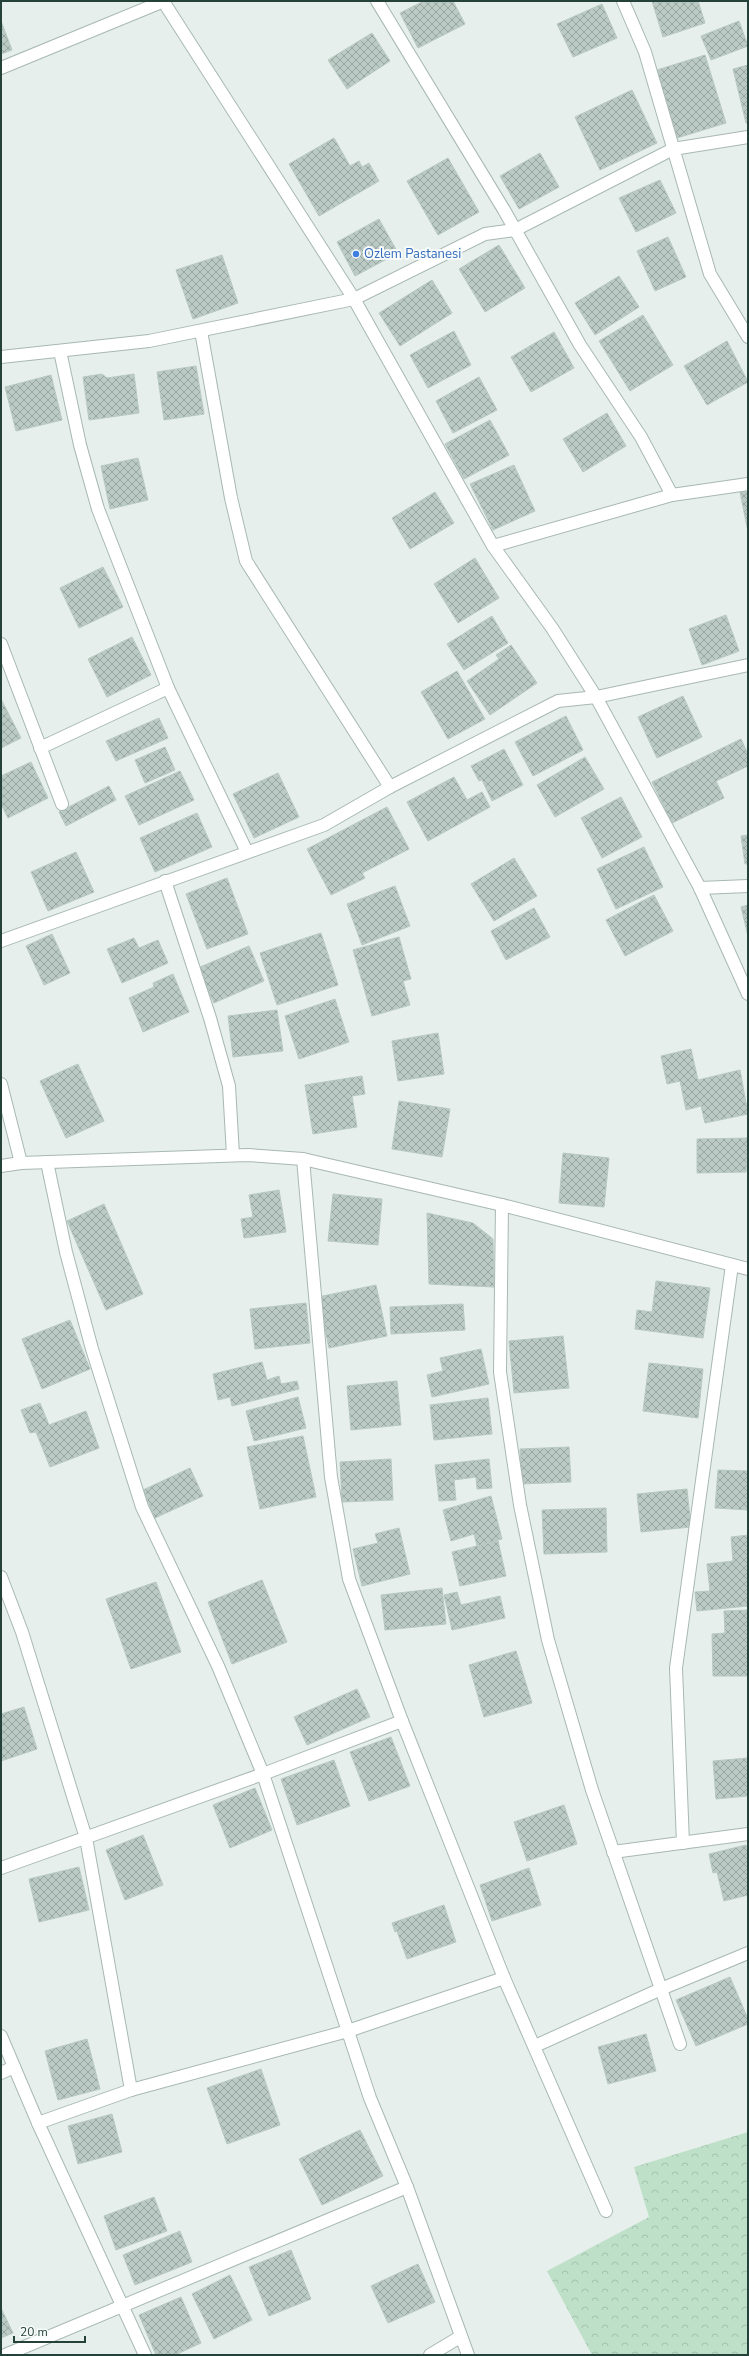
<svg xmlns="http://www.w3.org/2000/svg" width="749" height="2356" viewBox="0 0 749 2356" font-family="'Nunito Sans',sans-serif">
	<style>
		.forest { fill: url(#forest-crowns) }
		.building { fill: url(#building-cross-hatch); stroke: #b8c9c2 }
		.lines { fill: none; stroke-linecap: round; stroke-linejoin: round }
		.minor-casing { stroke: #a8b8b2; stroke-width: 14 }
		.minor { stroke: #fff; stroke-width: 12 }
		.shop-dot { fill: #3f7fe0; stroke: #f7fbf9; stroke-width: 1.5 }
		.labels { text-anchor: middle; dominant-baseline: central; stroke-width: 4; stroke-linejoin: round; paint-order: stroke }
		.shop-label { font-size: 13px; fill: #366cbe; stroke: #f7fbf9; text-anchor: start }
	</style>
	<defs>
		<pattern id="forest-crowns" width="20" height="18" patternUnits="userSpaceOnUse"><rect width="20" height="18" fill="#bfe0c8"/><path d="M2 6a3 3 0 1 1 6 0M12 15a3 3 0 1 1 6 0" fill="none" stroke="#a4c1ad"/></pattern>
		<pattern id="building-cross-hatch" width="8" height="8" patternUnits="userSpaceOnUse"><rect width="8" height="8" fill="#bbcac4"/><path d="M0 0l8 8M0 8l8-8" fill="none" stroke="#98a6a0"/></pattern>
	</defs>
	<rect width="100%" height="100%" fill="#e6efeb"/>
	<polygon class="forest" points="748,2132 748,2355 592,2355 547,2271 649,2217 634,2167"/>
	<g class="building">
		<polygon points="424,1 453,1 465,24 418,48 400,13"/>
		<polygon points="652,1 698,1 705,23 663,37"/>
		<polygon points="602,4 617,38 573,57 557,24"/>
		<polygon points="1,21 12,50 1,54"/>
		<polygon points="739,21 748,46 711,60 701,36"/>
		<polygon points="372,33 390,61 347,89 328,60"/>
		<polygon points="705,55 726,123 677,138 657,70"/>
		<polygon points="748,65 748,123 746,123 733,69"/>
		<polygon points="632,90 657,143 600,170 575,117"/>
		<polygon points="334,138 350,166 359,161 362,167 369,163 379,181 319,216 289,164"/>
		<polygon points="540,153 559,187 519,209 500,176"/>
		<polygon points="448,158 479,212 438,235 407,181"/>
		<polygon points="660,180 676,213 636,232 619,198"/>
		<polygon points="379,219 398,253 355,276 337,242"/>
		<polygon points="668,237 686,277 655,291 637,251"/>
		<polygon points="499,245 525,288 485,312 459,269"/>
		<polygon points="222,255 238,303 193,319 176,270"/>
		<polygon points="619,276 639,307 595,335 575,303"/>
		<polygon points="432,280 452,313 400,346 379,313"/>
		<polygon points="643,315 673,365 630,391 599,341"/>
		<polygon points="454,331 471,365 428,388 410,355"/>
		<polygon points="554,332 574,368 531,392 511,357"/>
		<polygon points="727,341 748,382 707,405 684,366"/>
		<polygon points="196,366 204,414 164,420 157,372"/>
		<polygon points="102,374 107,378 134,374 139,413 89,420 83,377"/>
		<polygon points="51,375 62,420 16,431 5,387"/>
		<polygon points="479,377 497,410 453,433 436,401"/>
		<polygon points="607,413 626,446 583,472 563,439"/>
		<polygon points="490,420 509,455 464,479 445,444"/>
		<polygon points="138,458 148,500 110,509 101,466"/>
		<polygon points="514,465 535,511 493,530 470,484"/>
		<polygon points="748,490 748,532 740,492"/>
		<polygon points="435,492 454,523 410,549 392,518"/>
		<polygon points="475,558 499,598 458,623 434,584"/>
		<polygon points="103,567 123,607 79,628 60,588"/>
		<polygon points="726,615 739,651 702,665 689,629"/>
		<polygon points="492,616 508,643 464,670 447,644"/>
		<polygon points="132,637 151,675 107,697 88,659"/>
		<polygon points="511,645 537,683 490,715 467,681 499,659 496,655"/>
		<polygon points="457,671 485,719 448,739 421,692"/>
		<polygon points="683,696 702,737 657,758 638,717"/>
		<polygon points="1,699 21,738 1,748"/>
		<polygon points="566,716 583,750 533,776 515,742"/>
		<polygon points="159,718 168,738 116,761 106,741"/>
		<polygon points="741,739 748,754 748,766 716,781 724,798 672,823 652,782"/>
		<polygon points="165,747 175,770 145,783 135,760"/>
		<polygon points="504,749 523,785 492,801 482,780 479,781 471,766"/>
		<polygon points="585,757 604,789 555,817 537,785"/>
		<polygon points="31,762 48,798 8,818 1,804 1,776"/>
		<polygon points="180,771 194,800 139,825 125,796"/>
		<polygon points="278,773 299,817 254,838 233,794"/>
		<polygon points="454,777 467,800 482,792 490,807 428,841 407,802"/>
		<polygon points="109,786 116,800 66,826 59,812"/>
		<polygon points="621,797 642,837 602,858 581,818"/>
		<polygon points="387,807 409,849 362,873 365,878 331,895 307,849"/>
		<polygon points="197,813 212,847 155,872 140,838"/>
		<polygon points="748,835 748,864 745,864 741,836"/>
		<polygon points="644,847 663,887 616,909 597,869"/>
		<polygon points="76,852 94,892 48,911 31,872"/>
		<polygon points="514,858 537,896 494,921 471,884"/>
		<polygon points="227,878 248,934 207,949 186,894"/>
		<polygon points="395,886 410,926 362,945 347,904"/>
		<polygon points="654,895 673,931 625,956 606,920"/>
		<polygon points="748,905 748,936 741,907"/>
		<polygon points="534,908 550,937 506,960 491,931"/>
		<polygon points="321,933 338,985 277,1005 260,953"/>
		<polygon points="52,934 70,973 44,985 26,946"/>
		<polygon points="399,937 411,979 403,981 410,1005 372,1016 353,950"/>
		<polygon points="134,938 139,948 158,940 168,963 122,983 107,949"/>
		<polygon points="249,946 264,981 214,1003 198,968"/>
		<polygon points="173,974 189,1012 143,1032 129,998 154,987 153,983"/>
		<polygon points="335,999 349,1042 299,1059 285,1016"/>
		<polygon points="277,1010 283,1051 233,1057 228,1016"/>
		<polygon points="438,1033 444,1074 398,1081 392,1041"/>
		<polygon points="691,1049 698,1080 740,1070 748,1114 705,1123 701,1106 686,1110 680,1081 667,1084 661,1056"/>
		<polygon points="78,1064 104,1121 66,1138 40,1081"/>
		<polygon points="362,1076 365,1094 352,1096 357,1127 313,1134 305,1085"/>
		<polygon points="399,1101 450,1109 442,1157 392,1149"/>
		<polygon points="748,1138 746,1172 697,1173 697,1139"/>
		<polygon points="563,1153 609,1158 604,1207 559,1203"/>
		<polygon points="279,1190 286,1232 244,1238 241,1219 253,1217 249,1195"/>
		<polygon points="333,1194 382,1199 378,1245 328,1241"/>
		<polygon points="104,1204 143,1294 106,1310 67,1221"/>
		<polygon points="427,1213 473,1223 493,1239 494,1287 429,1284"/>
		<polygon points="656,1281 710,1288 703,1338 635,1329 637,1310 652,1312"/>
		<polygon points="376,1285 387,1336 329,1348 318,1297"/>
		<polygon points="306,1303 310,1343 255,1349 250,1309"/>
		<polygon points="463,1304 465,1330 391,1334 390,1307"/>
		<polygon points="70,1320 90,1369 42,1389 22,1339"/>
		<polygon points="563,1336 569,1388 514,1393 509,1341"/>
		<polygon points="481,1349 489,1384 432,1397 427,1375 443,1371 440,1358"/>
		<polygon points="262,1362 267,1380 279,1376 281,1384 297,1381 299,1389 232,1406 230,1397 218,1400 213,1374"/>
		<polygon points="649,1363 703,1369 698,1418 643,1411"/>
		<polygon points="397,1381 401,1425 351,1430 347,1386"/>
		<polygon points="298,1397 306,1428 254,1441 246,1411"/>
		<polygon points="488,1398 492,1434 434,1440 430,1405"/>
		<polygon points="40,1403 49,1425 86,1411 99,1448 50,1467 36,1432 30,1433 21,1410"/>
		<polygon points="303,1436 316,1497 260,1509 247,1447"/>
		<polygon points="569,1447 571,1482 521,1484 520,1449"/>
		<polygon points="391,1459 393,1500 342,1502 340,1462"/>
		<polygon points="489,1459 492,1488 477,1489 476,1477 454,1480 456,1500 439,1501 435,1465"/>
		<polygon points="190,1468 203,1496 155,1518 143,1490"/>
		<polygon points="718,1470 748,1471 748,1510 715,1508"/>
		<polygon points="687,1489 691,1527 641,1532 637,1494"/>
		<polygon points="491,1496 502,1539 477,1546 474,1534 451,1541 443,1510"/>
		<polygon points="606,1508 607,1552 544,1554 542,1510"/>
		<polygon points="399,1528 410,1574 362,1586 353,1549 378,1543 375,1534"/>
		<polygon points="748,1535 748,1606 697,1611 695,1592 710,1591 707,1564 733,1561 731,1537"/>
		<polygon points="498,1541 506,1576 460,1586 452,1552"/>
		<polygon points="262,1580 287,1642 232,1664 208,1602"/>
		<polygon points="156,1582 181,1652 131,1669 106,1599"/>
		<polygon points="442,1588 446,1624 385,1630 381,1595"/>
		<polygon points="457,1592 461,1605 500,1596 505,1618 452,1630 444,1595"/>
		<polygon points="748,1610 748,1676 713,1676 712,1634 725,1633 724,1611"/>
		<polygon points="516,1651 532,1703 484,1717 469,1665"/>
		<polygon points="357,1689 370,1717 307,1745 294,1717"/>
		<polygon points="24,1707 37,1749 1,1761 1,1714"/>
		<polygon points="391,1737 410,1786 369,1801 350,1752"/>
		<polygon points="748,1758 748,1796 716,1799 713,1761"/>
		<polygon points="334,1760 350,1806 297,1825 281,1779"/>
		<polygon points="255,1788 272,1830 230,1848 213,1805"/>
		<polygon points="564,1805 577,1844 527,1861 514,1822"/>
		<polygon points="143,1835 163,1885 125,1900 106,1850"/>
		<polygon points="746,1845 748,1853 748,1895 724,1901 717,1872 713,1873 709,1854"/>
		<polygon points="79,1867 89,1910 39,1922 29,1879"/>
		<polygon points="529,1868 541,1905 492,1921 480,1885"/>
		<polygon points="444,1905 456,1942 407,1959 397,1931 395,1932 392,1923"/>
		<polygon points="730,1977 748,2019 748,2024 696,2046 676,2000"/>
		<polygon points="646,2034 656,2071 608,2084 598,2047"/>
		<polygon points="87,2039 100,2089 58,2100 45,2051"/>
		<polygon points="261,2069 280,2125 227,2144 207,2088"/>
		<polygon points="112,2114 122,2152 78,2164 68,2126"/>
		<polygon points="360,2130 383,2176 322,2205 299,2159"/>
		<polygon points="154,2197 167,2231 116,2250 104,2216"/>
		<polygon points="180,2231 192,2262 135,2285 123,2255"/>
		<polygon points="291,2250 311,2299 269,2316 249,2267"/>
		<polygon points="418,2264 435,2302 388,2323 371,2286"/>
		<polygon points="230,2275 252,2320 214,2339 192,2294"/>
		<polygon points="181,2297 201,2343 175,2355 156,2355 139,2315"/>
		<polygon points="1,2308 13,2333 1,2338"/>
	</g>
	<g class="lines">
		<defs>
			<g id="minor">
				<polyline points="163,1 354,299 493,546 552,628 596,697 700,888 748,994"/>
				<polyline points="377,1 504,210 580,345 641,437 672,495"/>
				<polyline points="623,1 645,52 710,274 748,337"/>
				<polyline points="1,68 164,1"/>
				<polyline points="201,331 231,498 246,561 390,787"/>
				<polyline points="60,351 80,445 98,509 168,688 247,852"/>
				<polyline points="1,357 149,341 354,299 485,234 515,230 673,149 748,137"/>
				<polyline points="493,546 672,495 748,484"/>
				<polyline points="1,644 62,804"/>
				<polyline points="40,748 168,688"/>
				<polyline points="165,881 210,1018 229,1086 233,1155"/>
				<polyline points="700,888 748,886"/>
				<polyline points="1,941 324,825 390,787 558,701 596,697 748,665"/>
				<polyline points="1,1084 21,1163"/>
				<polyline points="303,1159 331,1477 349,1579 402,1721 504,1978 606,2211"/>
				<polyline points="47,1162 66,1252 92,1349 142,1507 218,1666 263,1774 370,2098 407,2187 468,2355"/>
				<polyline points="1,1166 21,1163 248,1155 303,1159 502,1205 748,1269"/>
				<polyline points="502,1205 500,1372 520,1505 548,1640 592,1790 680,2044"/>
				<polyline points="1,1577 22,1632 86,1838 131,2090"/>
				<polyline points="683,1843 676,1668 732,1265"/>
				<polyline points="613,1852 748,1834"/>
				<polyline points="1,1868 263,1774 402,1721"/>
				<polyline points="1,2036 38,2123 145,2355"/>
				<polyline points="535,2046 661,1989 748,1953"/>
				<polyline points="1,2073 14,2067"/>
				<polyline points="38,2123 131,2090 348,2031 504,1978"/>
				<polyline points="5,2355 407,2187"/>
				<polyline points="430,2355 460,2337"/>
			</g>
		</defs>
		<use href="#minor" class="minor-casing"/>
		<use href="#minor" class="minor"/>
	</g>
	<circle class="shop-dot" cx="356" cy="254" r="4"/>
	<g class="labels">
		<g class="shop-label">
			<text x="364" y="254">Ozlem Pastanesi</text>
		</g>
	</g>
	<rect width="749" height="2356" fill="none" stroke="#24423a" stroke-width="4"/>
	<path d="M14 2336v6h71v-6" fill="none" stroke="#24423a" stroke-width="2"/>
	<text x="20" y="2336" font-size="12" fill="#24423a" stroke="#f7fbf9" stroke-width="3" paint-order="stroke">20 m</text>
</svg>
